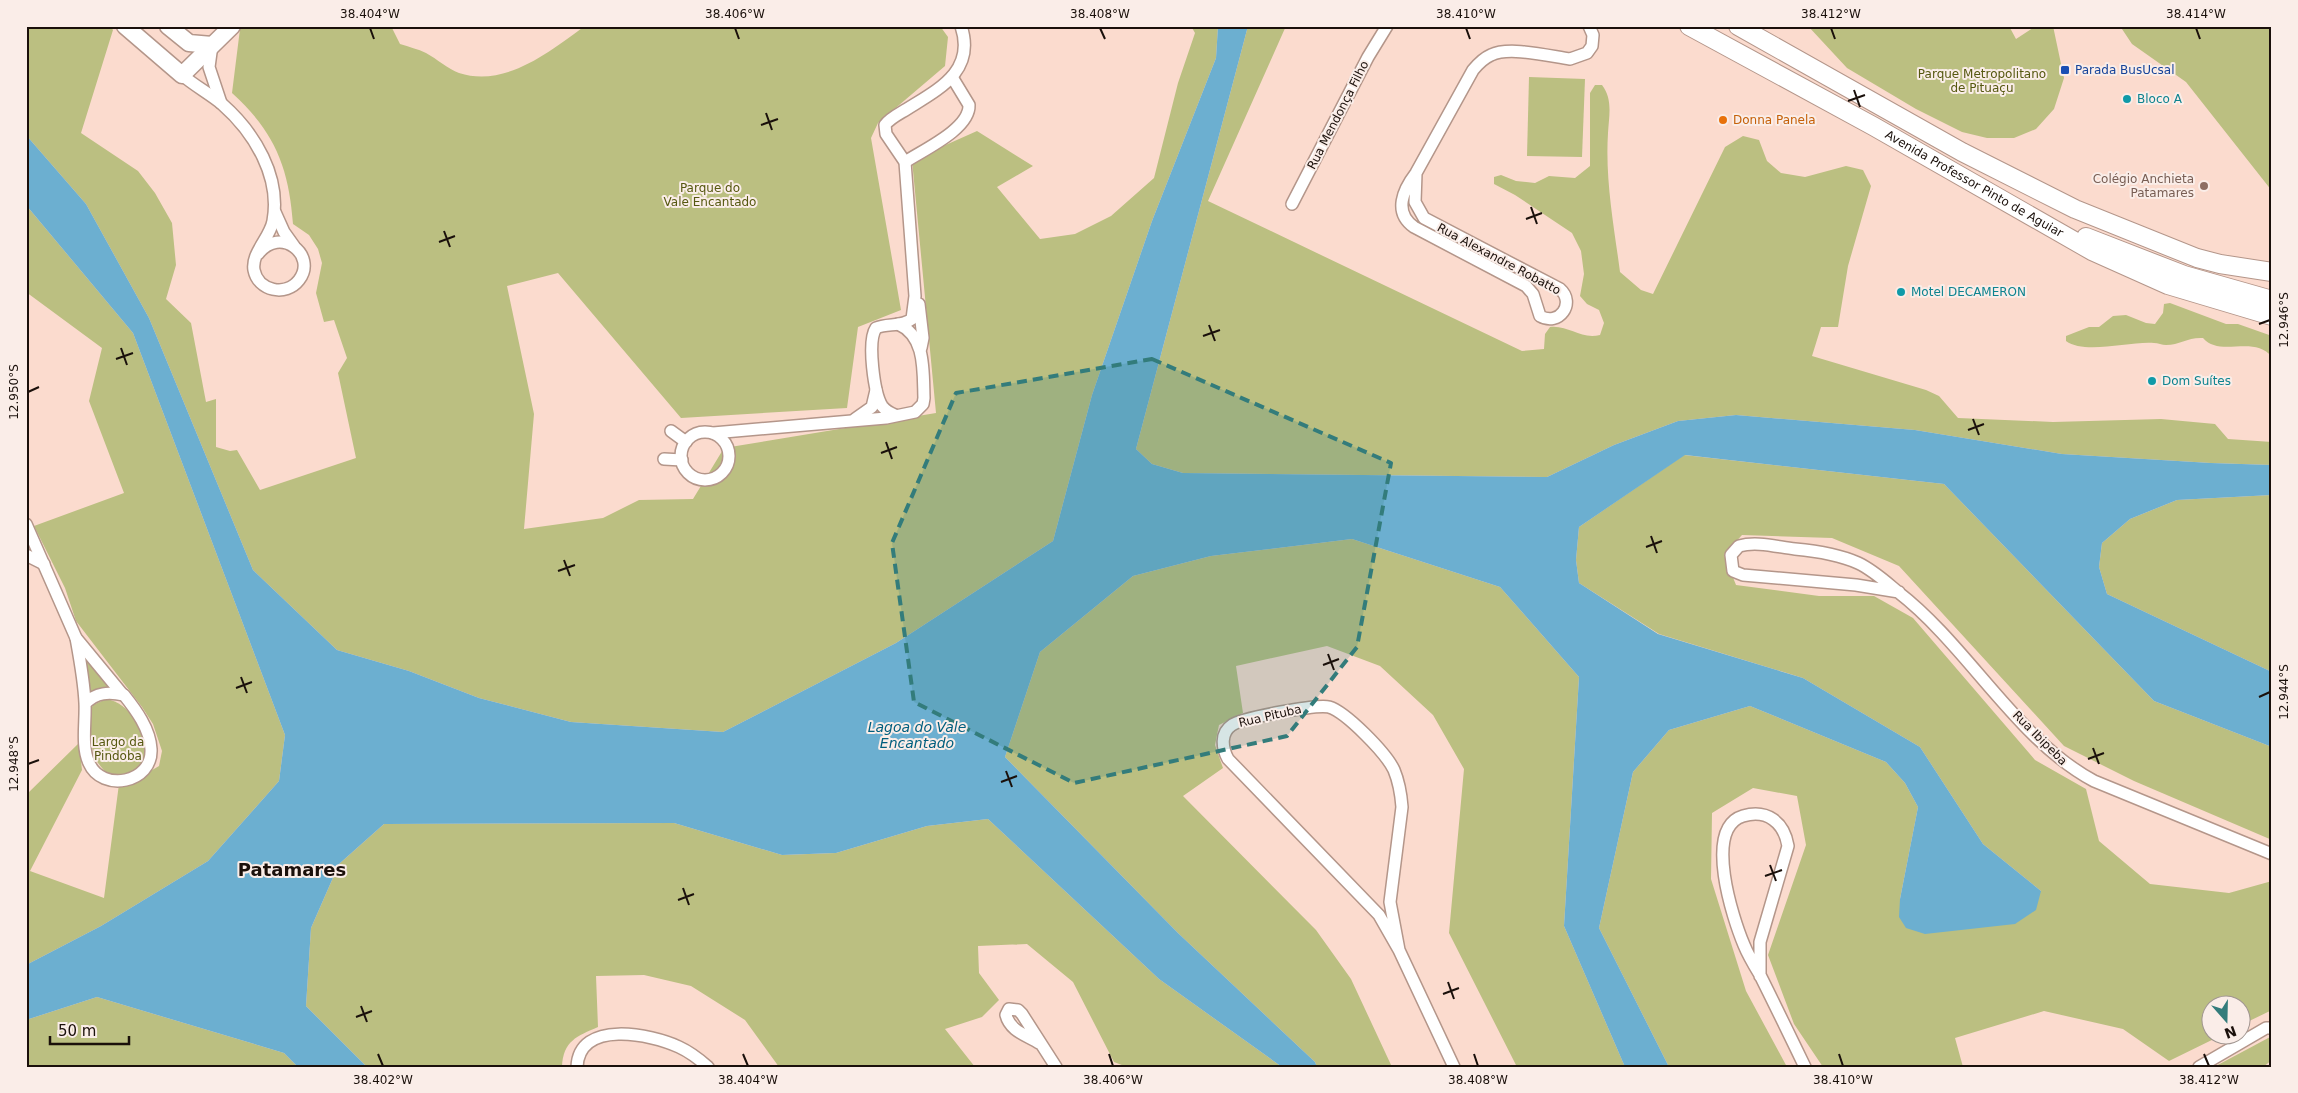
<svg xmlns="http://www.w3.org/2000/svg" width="2298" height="1093" viewBox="0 0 2298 1093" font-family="'DejaVu Sans',sans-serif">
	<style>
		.green { fill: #bbbf81 }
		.water { fill: #6cafd0 }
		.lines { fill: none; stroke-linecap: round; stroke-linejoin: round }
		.minor-casing { stroke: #b4968a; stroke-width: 14 }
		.secondary-casing { stroke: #b4968a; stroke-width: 19 }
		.primary-casing { stroke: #b4968a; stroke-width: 20 }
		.minor { stroke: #fff; stroke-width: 11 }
		.secondary { stroke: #fff; stroke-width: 16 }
		.primary { stroke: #fff; stroke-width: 18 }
		.marked { fill: #337c7b; fill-opacity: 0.2; stroke: #337c7b; stroke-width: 4; stroke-dasharray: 10 6; stroke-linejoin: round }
		.ticks { fill: none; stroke: #1a100b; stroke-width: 2 }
		.transit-dot { fill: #1a4fb4; stroke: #faede8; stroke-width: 2 }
		.culture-dot { fill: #0f9aa8; stroke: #faede8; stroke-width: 2 }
		.food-dot { fill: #e8710a; stroke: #faede8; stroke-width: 2 }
		.education-dot { fill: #8d6e63; stroke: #faede8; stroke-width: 2 }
		.labels { text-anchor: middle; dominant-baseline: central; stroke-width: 4; stroke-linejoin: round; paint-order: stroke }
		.transit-label { font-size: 12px; fill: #164399; stroke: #faede8; text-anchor: start }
		.park-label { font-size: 12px; fill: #565810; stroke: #faede8 }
		.culture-label { font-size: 12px; fill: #0d838f; stroke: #faede8; text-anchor: start }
		.street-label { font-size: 12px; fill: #1a100b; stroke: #faede8 }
		.food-label { font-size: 12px; fill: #c56008; stroke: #faede8; text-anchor: start }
		.education-label { font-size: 12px; fill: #785e54; stroke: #faede8; text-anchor: end }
		.water-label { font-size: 14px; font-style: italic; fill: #005e7e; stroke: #faede8 }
		.district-label { font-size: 18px; font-weight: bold; fill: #1a100b; stroke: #faede8 }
		.neatline { fill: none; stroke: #1a100b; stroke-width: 2 }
		.ticks-label { font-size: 12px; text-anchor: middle; fill: #1a100b }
	</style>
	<rect width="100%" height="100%" fill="#fbdbce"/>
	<g class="green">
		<path d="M26,26h84l3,4 -32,103 57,38 17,22 17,30 4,42 -10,34 25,24 15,79 10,-3v48l14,4 7,-1 23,40 96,-32 -18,-85 9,-15 -13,-38 -10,2 -8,-29 6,-30 -4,-14 -9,-14 -16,-11c-4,-56 -18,-92 -61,-131l8,-64 2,-3h149l9,18c9,3 18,5 26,9 11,6 22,16 33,20 47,15 91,-22 126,-47h355l8,11 -3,29 -67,57 -7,15 30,172 -43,17 -11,81 -166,10 -123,-145 -51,13 27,128 -10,115 79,-11 36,-18 54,-1 31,-51 212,-35 -24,-253 65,-29 56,35 -36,21 43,52 35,-5 36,-18 43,-38 24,-95 17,-50 -4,-7h27l-2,32 -64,163 -60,174 -39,146 -157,102 -173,89 -152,-10 -92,-24 -70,-27 -72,-21 -84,-80 -104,-252 -63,-114 -60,-69z"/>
		<path d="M1248,26h38l-78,175 314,150 22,-2 1,-15 5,-7c19,-2 31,13 50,8l4,-12 -5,-13 -12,-6 -7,-8 4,-22 -3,-23 -9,-18 -57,-38 -21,-11v-7l7,-2 15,6 19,2 14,-7 26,2 15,-12v-73l5,-8h7c11,14 7,31 6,48 -3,47 6,93 12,139l21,18 12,4 72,-147 18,-11 16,4 8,21 14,12 24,4 41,-11 17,4 8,16 -23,80 -10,61h-17l-9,29 114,34 13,6 19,22 95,4 108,-3 54,5 13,15 44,3v23l-61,-2 -149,-9 -147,-24 -179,-15 -58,6 -64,24 -67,32 -364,-4 -31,-9 -16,-15z"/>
		<polygon points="1808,26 2009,26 2016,39 2036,26 2053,26 2064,78 2054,109 2036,129 2014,138 1987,138 1962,132 1916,109 1847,68"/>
		<polygon points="2120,26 2272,26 2272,191 2186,82 2132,44"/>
		<polygon points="1529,77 1585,79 1582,157 1527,156"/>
		<polygon points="26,205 133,333 285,735 279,781 208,861 101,926 26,965 26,795 79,743 82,770 30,871 104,898 119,784 137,779 159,766 162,751 153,724 142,707 76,621 65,588 34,526 124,493 89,401 102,348 26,292"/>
		<path d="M2170,303l56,21h12l34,12v21c-18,-23 -52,1 -69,-19 -15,-1 -23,7 -37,7 -4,0 -8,-2 -12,-2 -24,-2 -69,12 -88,-2v-5l23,-9h10l14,-11 13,-1 20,8 9,1 8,-11 1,-9z"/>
		<polygon points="1684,455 1944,484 2154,701 2272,747 2272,840 2134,781 2064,746 1899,566 1832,538 1742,535 1724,555 1736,585 1819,596 1874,596 1913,618 2035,760 2086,789 2099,841 2150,884 2229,893 2272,881 2272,1010 2241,1025 2240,1006 2210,1006 2210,1036 2220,1036 2169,1061 2123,1029 2044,1011 1955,1038 1963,1067 1823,1067 1794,1024 1768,955 1806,845 1797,796 1753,788 1712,813 1711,879 1746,991 1787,1067 1669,1067 1599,928 1633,772 1669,730 1750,706 1886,762 1905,783 1918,807 1900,899 2041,891 1983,844 1920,747 1803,678 1659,634 1579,583 1576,560 1579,527"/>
		<polygon points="2272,495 2272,672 2107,594 2099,567 2102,543 2130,519 2177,500"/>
		<polygon points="1352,539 1500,587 1579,677 1564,926 1625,1067 1517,1067 1449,933 1464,769 1433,715 1380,666 1327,646 1236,666 1243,713 1219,725 1215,745 1223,768 1183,796 1316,930 1351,979 1392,1067 1317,1067 1315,1062 1178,933 1005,757 1040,652 1133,576 1211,556"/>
		<polygon points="84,657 111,688 96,690 89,694"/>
		<path d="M106,699c27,4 41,38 38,62 -12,14 -21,18 -38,12l-12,-15 -4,-23v-24l3,-6z"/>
		<path d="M988,819l171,160 123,88h-155l-13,-5 -41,-80 -46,-38 -49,2 1,27 20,27 -17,17 -37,12 30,38h-196l-34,-47 -54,-34 -47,-11 -48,1 2,51c-21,9 -35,14 -36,40h-195l-61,-61 5,-78 28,-64 45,-40 290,-1 108,32 54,-2 91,-27z"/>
		<polygon points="97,997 284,1053 298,1067 26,1067 26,1020"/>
		<polygon points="2272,1036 2272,1060 2263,1067 2214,1067"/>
	</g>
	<polygon class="water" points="1218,26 1248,26 1136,449 1152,464 1183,473 1547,477 1614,445 1678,421 1736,415 1915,430 2062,454 2211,463 2272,465 2272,495 2177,500 2130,519 2102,543 2099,567 2107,594 2272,672 2272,747 2154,701 1944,484 1685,455 1579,527 1576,560 1579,583 1658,634 1803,678 1920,747 1983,844 2041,891 2036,910 2015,924 1925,934 1906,928 1899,917 1900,899 1918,807 1905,783 1886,762 1750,706 1669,730 1633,772 1599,928 1669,1067 1625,1067 1564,926 1579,677 1500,587 1352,539 1211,556 1133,576 1040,652 1005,757 1178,933 1315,1062 1317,1067 1282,1067 1159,979 988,819 927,826 836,853 782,855 674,823 384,824 339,864 311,928 306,1006 367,1067 298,1067 284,1053 97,997 26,1020 26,965 101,926 208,861 279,781 285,735 133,333 26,205 26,135 86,204 149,318 253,570 337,650 409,671 479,698 571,722 723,732 896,643 1053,541 1092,395 1152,221 1216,58"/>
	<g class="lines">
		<defs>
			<g id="minor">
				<polyline points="212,45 209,67 221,103"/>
				<path d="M182,75c13,11 28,19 40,29 33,29 59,73 51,117 -3,17 -22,32 -19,49 4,21 32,27 45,10 19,-25 -19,-55 -41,-26"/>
				<path d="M905,162c18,-12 65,-33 64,-57l-17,-28"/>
				<path d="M1416,173l-1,29 9,16 136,71c16,14 -1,38 -20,27l-7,-22 -7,-8 -112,-59c-21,-15 -11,-37 2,-54l57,-103c5,-6 11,-12 18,-15 18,-9 58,1 79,4l17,-6 5,-7 1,-11 -4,-9"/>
				<polyline points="1292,204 1368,57 1387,26"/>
				<polyline points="275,212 284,232 294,246"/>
				<polyline points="919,304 923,338 921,348"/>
				<path d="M895,415c-5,-2 -10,-5 -13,-9 -8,-13 -15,-65 -6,-78 11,-5 26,-1 36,-9l3,-23 -10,-134 -19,-28 -1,-9c5,-7 14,-11 22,-16 32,-20 69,-38 54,-83"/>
				<polyline points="855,419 872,407 876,390"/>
				<polyline points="671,431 686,442"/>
				<circle cx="705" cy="456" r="24"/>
				<path d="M713,433l173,-15 29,-6 8,-8 1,-6c-1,-27 2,-62 -26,-74"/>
				<polyline points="664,459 682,460"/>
				<polyline points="26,524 76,638 123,695"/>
				<polyline points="26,555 44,564"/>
				<path d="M1899,592l-43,-7 -113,-10 -10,-4 -2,-16 8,-9c18,-5 38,1 56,3 22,2 43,5 63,14 15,7 28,19 40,29 70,54 119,148 196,189l178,73"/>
				<path d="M76,638c4,22 8,43 9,65 1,19 -4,43 4,60 13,30 64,20 62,-14 -1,-20 -15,-39 -27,-54 -15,-3 -28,-3 -39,9"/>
				<path d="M1399,950l-9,-48 12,-95c-1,-13 -3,-25 -8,-37 -8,-17 -48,-58 -65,-63 -12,-3 -87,11 -97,18 -12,8 -10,23 -4,34l151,156 20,35 55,117"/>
				<path d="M1760,976v-34l28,-96c-4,-24 -21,-37 -45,-30 -40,12 -10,103 1,129 4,10 10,20 16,30 15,30 30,61 45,92"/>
				<path d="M1039,1043c-13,-8 -29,-12 -33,-28l3,-6 9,1 4,4 34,53"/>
				<path d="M577,1067c2,-48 74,-33 102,-20 11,5 20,12 29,20"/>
				<polyline points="2199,1067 2266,1028 2272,1028"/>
			</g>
			<g id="secondary">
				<polyline points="125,26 182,75 232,26"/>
				<polyline points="168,26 189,43 212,45"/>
			</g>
			<g id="primary">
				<path id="s1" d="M1689,26l184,100 219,125 76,34 104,31"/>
				<polyline points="1738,26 1962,152 2075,209 2197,258 2220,264 2272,272"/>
				<polyline points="2086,237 2184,275 2272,300"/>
			</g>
		</defs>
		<use href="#minor" class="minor-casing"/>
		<use href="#secondary" class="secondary-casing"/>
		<use href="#primary" class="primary-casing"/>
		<use href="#minor" class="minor"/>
		<use href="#secondary" class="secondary"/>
		<use href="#primary" class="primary"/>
	</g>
	<path class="marked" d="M1152,359l239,104 -34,184 -70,89 -213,47 -160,-81 -22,-159 64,-150z"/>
	<path class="ticks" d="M370,28l4,11M735,28l4,11M1100,28l5,11M1466,28l4,11M1831,28l4,11M2196,28l4,11M1854,90l6,17M1848,101l17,-6M766,113l6,17M761,125l17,-6M1531,207l6,17M1526,219l16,-6M444,231l6,16M439,242l16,-6M2259,324l11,-4M1209,325l6,16M1203,336l17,-6M121,348l6,17M116,359l17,-6M28,392l11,-5M1973,419l6,16M1968,430l16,-6M886,442l6,17M881,453l16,-6M1651,536l6,17M1646,547l16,-6M564,560l6,16M558,571l17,-6M1328,654l6,16M1323,665l16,-6M241,677l6,16M236,688l16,-6M2259,697l11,-5M2093,748l6,16M2088,759l16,-6M28,764l11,-4M1006,771l6,16M1001,782l16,-6M1770,865l6,16M1765,876l17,-6M683,888l6,17M678,900l16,-6M1448,982l6,17M1443,994l16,-6M361,1006l6,16M356,1017l16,-6M378,1054l5,12M743,1054l5,12M1109,1054l4,12M1474,1054l4,12M1839,1054l4,12M2204,1054l5,12"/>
	<rect class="transit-dot" x="2060" y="65" width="10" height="10" rx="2.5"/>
	<g class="culture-dot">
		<circle cx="2127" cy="99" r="5"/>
		<circle cx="1901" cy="292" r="5"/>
		<circle cx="2152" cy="381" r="5"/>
	</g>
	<circle class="food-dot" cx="1723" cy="120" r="5"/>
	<circle class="education-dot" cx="2204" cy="186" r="5"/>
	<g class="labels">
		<g class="transit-label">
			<text x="2075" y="70">Parada BusUcsal</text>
		</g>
		<g class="park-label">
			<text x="1982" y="74">Parque Metropolitano<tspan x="1982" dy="14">de Pituaçu</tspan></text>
			<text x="710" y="188">Parque do<tspan x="710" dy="14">Vale Encantado</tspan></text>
			<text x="118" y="742">Largo da<tspan x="118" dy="14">Pindoba</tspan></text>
		</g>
		<g class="culture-label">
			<text x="2137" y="99">Bloco A</text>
			<text x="1911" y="292">Motel DECAMERON</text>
			<text x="2162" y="381">Dom Suítes</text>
		</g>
		<g class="street-label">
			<text transform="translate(1338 115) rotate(-63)">Rua Mendonça Filho</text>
			<text stroke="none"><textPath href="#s1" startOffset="326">Avenida Professor Pinto de Aguiar</textPath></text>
			<text transform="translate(1499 259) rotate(28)">Rua Alexandre Robatto</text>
			<text transform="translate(1270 716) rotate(-13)">Rua Pituba</text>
			<text transform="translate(2040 738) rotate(45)">Rua Ibipeba</text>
		</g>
		<g class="food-label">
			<text x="1733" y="120">Donna Panela</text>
		</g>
		<g class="education-label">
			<text x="2194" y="179">Colégio Anchieta<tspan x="2194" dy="14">Patamares</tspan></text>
		</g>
		<g class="water-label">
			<text x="917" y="727">Lagoa do Vale<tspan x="917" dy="16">Encantado</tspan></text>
		</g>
		<g class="district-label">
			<text x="292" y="869">Patamares</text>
		</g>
	</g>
	<rect width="2298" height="1093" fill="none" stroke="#faede8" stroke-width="55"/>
	<g transform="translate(2226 1020) rotate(160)"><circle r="24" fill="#faede8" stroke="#a09590"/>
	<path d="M0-4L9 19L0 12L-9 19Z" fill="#337c7b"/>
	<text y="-8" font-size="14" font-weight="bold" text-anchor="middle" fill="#1a100b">N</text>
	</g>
	<path d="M50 1036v8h79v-8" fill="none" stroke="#1a100b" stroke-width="2.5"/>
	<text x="58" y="1036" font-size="15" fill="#1a100b" stroke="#faede8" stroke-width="4" paint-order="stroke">50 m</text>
	<rect x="28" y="28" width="2242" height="1038" class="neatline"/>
	<g class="ticks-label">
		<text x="370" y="18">38.404°W</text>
		<text x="735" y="18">38.406°W</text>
		<text x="1100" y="18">38.408°W</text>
		<text x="1466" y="18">38.410°W</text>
		<text x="1831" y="18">38.412°W</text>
		<text x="2196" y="18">38.414°W</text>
		<text transform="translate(2284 320) rotate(-90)" y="4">12.946°S</text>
		<text transform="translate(14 392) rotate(-90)" y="4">12.950°S</text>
		<text transform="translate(2284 692) rotate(-90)" y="4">12.944°S</text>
		<text transform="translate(14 764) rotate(-90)" y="4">12.948°S</text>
		<text x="383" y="1084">38.402°W</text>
		<text x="748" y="1084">38.404°W</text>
		<text x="1113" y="1084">38.406°W</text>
		<text x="1478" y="1084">38.408°W</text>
		<text x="1843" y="1084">38.410°W</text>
		<text x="2209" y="1084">38.412°W</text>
	</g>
</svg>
